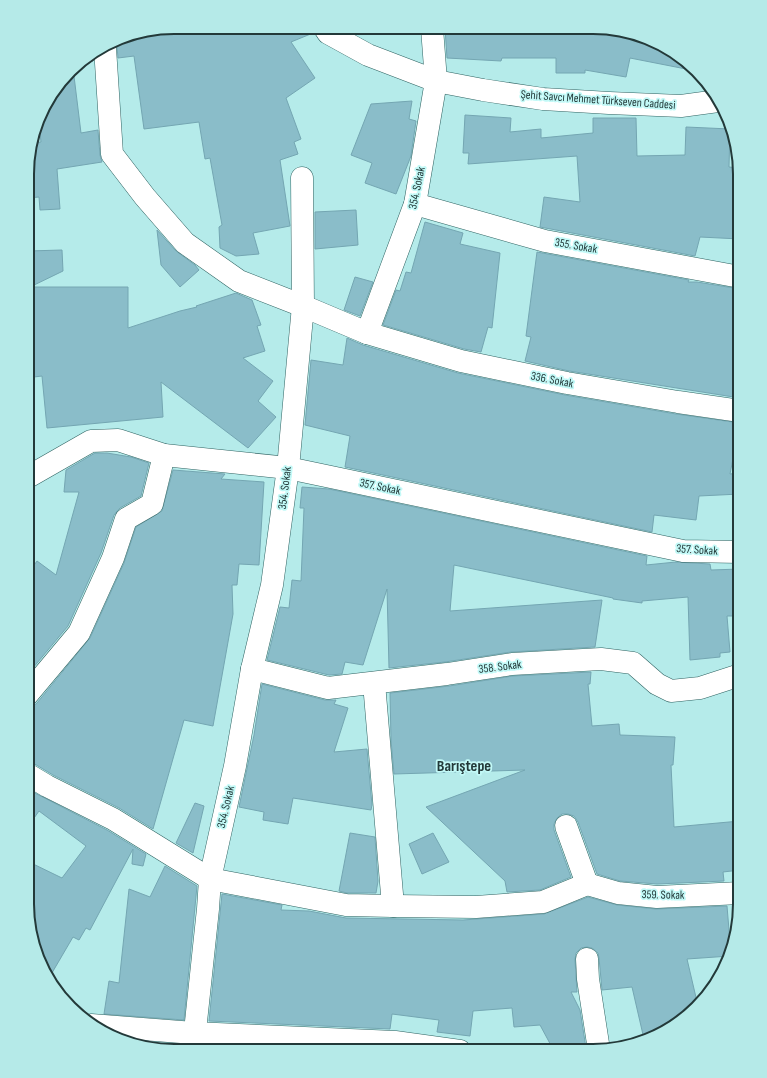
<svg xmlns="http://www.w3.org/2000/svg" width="767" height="1078" viewBox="0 0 767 1078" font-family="'Sofia Sans Condensed',sans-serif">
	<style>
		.building { fill: #8abdc9; stroke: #74a6b2 }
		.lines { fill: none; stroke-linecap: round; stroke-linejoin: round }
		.minor-casing { stroke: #2f6362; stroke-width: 23 }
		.minor { stroke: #fff; stroke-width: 22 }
		.labels { text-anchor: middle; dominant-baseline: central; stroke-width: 3.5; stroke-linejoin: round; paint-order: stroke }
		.street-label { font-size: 12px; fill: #233939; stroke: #c2f9f7 }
		.district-label { font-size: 16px; font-weight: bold; fill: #233939; stroke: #c2f9f7 }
		.rim { fill: none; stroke: #233939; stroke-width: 2 }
	</style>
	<rect width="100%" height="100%" fill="#b5ebea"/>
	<g class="building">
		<polygon points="174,27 312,27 313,33 291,42 315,78 286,98 301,139 294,142 298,154 280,160 290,226 253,233 259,254 236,256 220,248 219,227 222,225 210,158 205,159 199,122 144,129 134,56 118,58 117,47 115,41 126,35"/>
		<polygon points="445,28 613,28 682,57 688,64 686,69 630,58 626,77 585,70 585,73 556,73 556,58 502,58 501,61 447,58"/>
		<polygon points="93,54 93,61 78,63"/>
		<polygon points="73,68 81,133 98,130 100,155 102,162 57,169 60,209 40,210 39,197 28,198 28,154 32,143 41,142 39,123 47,101"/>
		<polygon points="412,101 409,119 416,121 411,156 396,194 365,183 372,163 351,155 371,104"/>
		<polygon points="465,115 511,118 510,132 541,129 541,138 593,133 593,118 636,118 637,156 685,155 686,127 730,129 729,167 739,168 740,174 740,239 700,237 695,256 540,227 544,197 580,202 577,156 468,164 469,153 463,153"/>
		<polygon points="356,210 358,245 315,249 315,212"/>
		<polygon points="425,222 463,233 460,244 500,253 492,328 488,327 481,352 464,349 383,325 396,290 400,291 406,272 411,273"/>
		<polygon points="157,230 176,251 195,265 199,270 180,287 161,265"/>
		<polygon points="62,250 63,271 30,287 128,287 128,328 180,311 197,307 196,306 236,293 252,300 261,325 257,326 265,351 243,358 273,381 258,401 276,417 248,448 161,382 163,417 47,428 42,376 34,377 33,351 28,349 28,251"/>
		<polygon points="537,252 689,280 688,282 697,282 740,289 740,398 569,371 525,361 531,337 526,336"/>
		<polygon points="355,277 373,282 360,316 344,310"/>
		<polygon points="347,338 363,345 458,373 565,395 676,414 740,423 730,474 739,473 740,494 699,496 696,520 654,515 652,532 345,467 350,436 305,425 311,360 343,365"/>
		<polygon points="95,453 107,453 131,457 149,463 141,496 120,508 114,515 101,553 68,626 27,675 28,574 37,561 56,575 79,492 64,492 66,470"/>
		<polygon points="173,470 225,474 221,479 264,482 259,565 239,564 237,585 232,585 233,614 213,726 184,720 153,829 119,808 53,775 33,763 27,762 27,707 32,707 37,703 90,638 124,563 136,527 162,511"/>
		<polygon points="302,487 329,489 647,556 646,565 676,562 710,564 711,570 740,569 740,616 727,616 730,652 720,653 720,657 690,660 688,597 642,601 642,603 613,599 613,598 454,565 450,611 602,600 595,647 511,652 445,662 389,668 387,589 363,665 345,662 342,674 329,675 267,660 280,607 289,608 292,580 301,581 304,508 300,508"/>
		<polygon points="591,672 590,684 588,684 592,726 619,724 620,735 675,737 673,765 671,765 674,827 740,821 740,870 723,872 724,881 657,884 620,881 597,874 578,822 574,816 568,814 562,814 557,818 554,824 554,830 571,877 540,890 507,892 505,881 426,807 525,770 394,774 391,740 390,693 449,686 513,676"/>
		<polygon points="262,684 325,700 336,700 334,704 348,708 334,752 367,749 372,805 371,810 293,798 288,824 263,820 264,812 239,807 254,735"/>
		<polygon points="27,789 107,830 146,854 143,866 132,864 133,849 90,930 86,928 79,940 73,937 49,978 42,969 27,904 27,861 62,878 86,846 39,811 27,828"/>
		<polygon points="195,803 204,806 193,853 176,843"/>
		<polygon points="350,833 375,837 378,881 376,893 347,893 339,891"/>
		<polygon points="433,833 449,862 422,874 409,844"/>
		<polygon points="165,866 197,886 184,1020 104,1014 109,981 119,983 129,889 150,897"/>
		<polygon points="222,894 282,905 281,910 309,911 346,918 463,920 544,914 588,897 617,905 656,909 727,906 731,954 730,956 687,959 698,1006 690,1015 658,1036 644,1039 632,987 602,990 599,958 598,953 592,948 587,947 581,948 576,953 575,960 577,992 571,992 580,1010 586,1048 580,1051 554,1051 540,1025 514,1027 512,1008 473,1011 470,1036 437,1032 439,1020 392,1014 390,1029 209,1021"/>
		<polygon points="117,1040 181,1045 181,1050 155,1050"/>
		<polygon points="206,1046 298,1050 206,1050"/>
	</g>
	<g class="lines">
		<defs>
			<g id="minor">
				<polyline points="324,27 328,33 368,55 436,81 483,90 543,99 609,103 681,106 718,101"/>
				<polyline points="105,48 112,154 145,197 185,243 239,281 303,306 302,178"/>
				<polyline points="415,204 545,241 740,277"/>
				<polyline points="367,333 461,361 567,383 678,402 740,411"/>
				<polyline points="28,477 91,441 118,440 164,455 288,468 683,551 740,552"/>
				<polyline points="252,669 328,688 447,674 512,664 601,659 633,663 657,684 671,691 700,688 740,675"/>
				<polyline points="374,683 393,906"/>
				<polyline points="27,695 79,633 113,558 126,519 152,504 164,455"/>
				<polyline points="27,774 47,786 113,819 210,879 346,905 393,906 476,907 543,902 587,884"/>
				<polyline points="566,826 587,884"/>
				<polyline points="587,884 618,893 657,897 740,893"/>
				<polyline points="587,959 588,979 599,1050"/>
				<polyline points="91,1025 194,1033 395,1042 460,1051"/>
				<polyline points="193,1050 208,909 210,879 235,766 252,669 272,585 288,468 303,306 367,333 415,204 436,81 432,28"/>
			</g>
		</defs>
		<use href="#minor" class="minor-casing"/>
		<use href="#minor" class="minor"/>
	</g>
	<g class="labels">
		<g class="street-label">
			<text transform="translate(598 100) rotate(4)">Şehit Savcı Mehmet Türkseven Caddesi</text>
			<text transform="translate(417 188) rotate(-78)">354. Sokak</text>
			<text transform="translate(576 246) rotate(10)">355. Sokak</text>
			<text transform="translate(552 380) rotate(11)">336. Sokak</text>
			<text transform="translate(380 487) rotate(12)">357. Sokak</text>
			<text transform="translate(285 488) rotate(-83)">354. Sokak</text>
			<text transform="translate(697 550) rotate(4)">357. Sokak</text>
			<text transform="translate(500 667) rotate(-7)">358. Sokak</text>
			<text transform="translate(226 807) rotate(-77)">354. Sokak</text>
			<text transform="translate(663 895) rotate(1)">359. Sokak</text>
		</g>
		<g class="district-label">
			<text x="464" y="766">Barıştepe</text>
		</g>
	</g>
	<path d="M0 0H767V1078H0ZM174 34H593A140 140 0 0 1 733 174V904A140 140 0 0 1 593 1044H174A140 140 0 0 1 34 904V174A140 140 0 0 1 174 34Z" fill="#b5eae8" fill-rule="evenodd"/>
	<path class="rim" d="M174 34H593A140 140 0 0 1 733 174V904A140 140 0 0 1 593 1044H174A140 140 0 0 1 34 904V174A140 140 0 0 1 174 34Z"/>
</svg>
